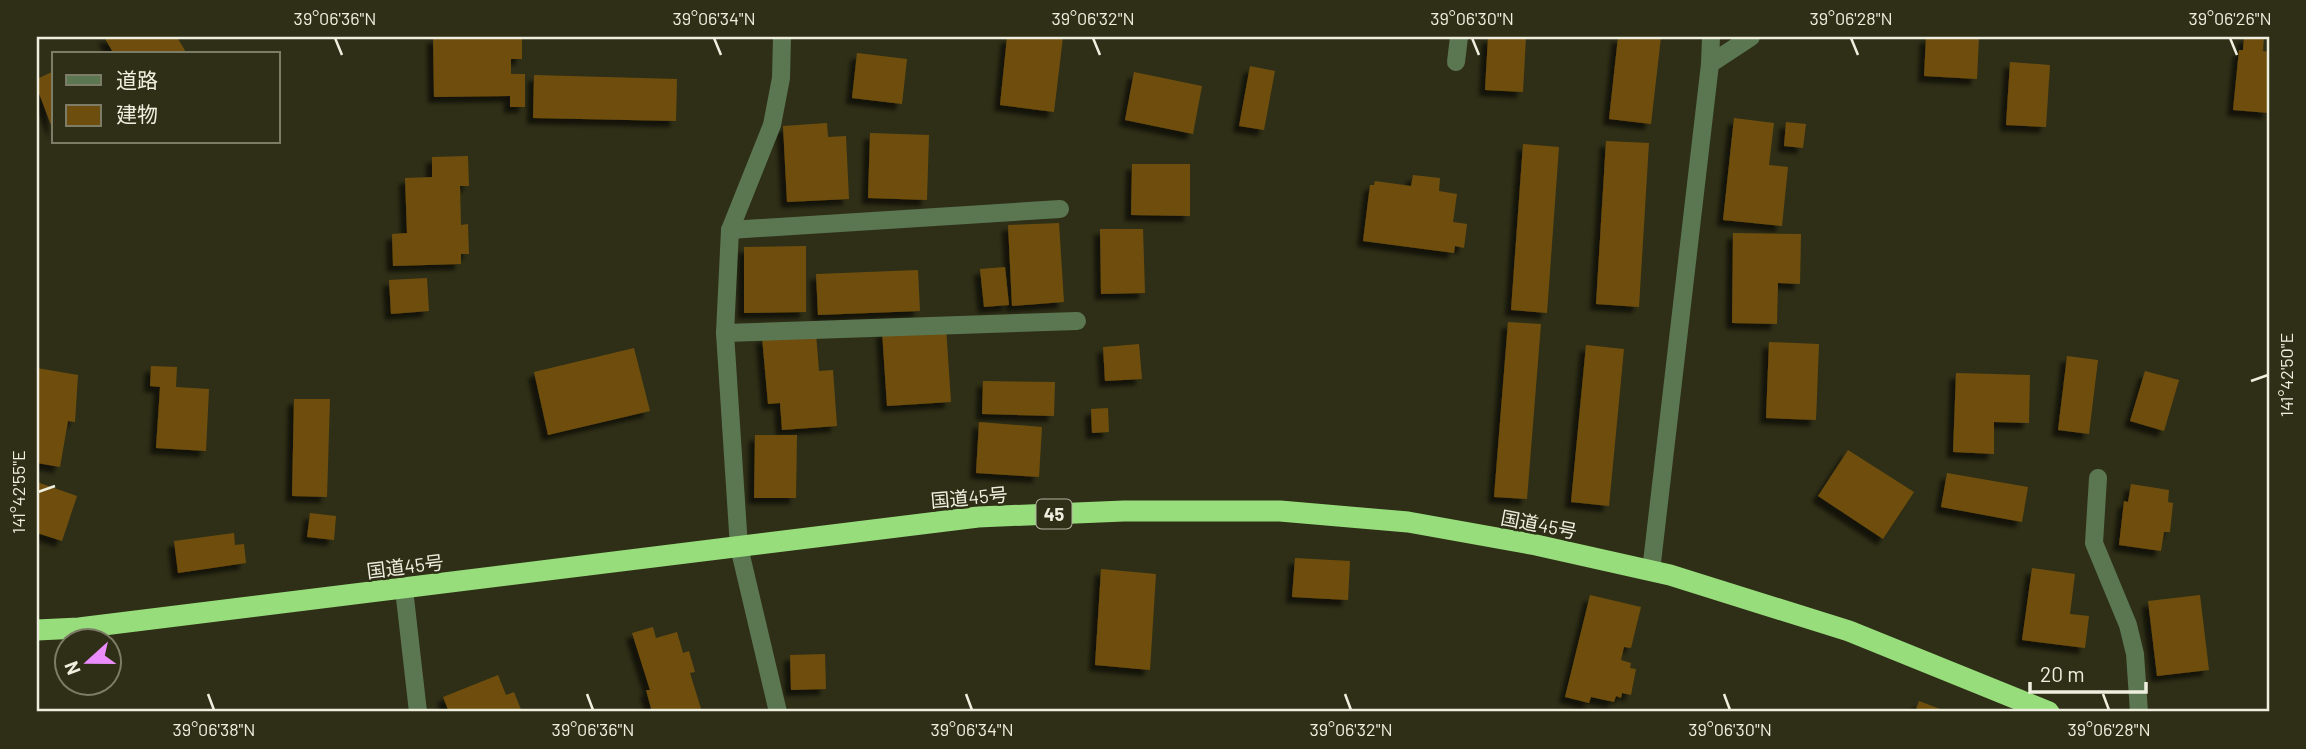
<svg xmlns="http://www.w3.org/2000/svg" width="2306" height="749" viewBox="0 0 2306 749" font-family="Barlow,'Noto Sans JP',sans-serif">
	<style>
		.building { fill: #6e4e0e; filter: url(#shadow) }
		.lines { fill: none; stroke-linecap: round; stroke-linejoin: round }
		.street { stroke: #5b7751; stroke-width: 18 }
		.highway { stroke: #98dd7c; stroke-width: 21 }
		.ticks { fill: none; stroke: #efefe0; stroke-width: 2.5 }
		.labels { text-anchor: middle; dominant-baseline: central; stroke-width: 5; stroke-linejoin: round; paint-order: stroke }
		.shield { fill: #2f2f17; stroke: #b5b5a4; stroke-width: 2 }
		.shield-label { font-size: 18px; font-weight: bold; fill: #efefe0 }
		.street-label { font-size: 19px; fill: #efefe0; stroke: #2f2f17 }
		.neatline { fill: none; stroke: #efefe0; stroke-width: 2.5 }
		.ticks-label { font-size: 18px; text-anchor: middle; fill: #efefe0 }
	</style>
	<defs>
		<filter id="shadow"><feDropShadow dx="-6" dy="6" stdDeviation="2" flood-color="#0009"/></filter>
	</defs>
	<rect width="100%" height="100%" fill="#2f2f17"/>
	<g class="building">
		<polygon points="104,37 177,37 187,54 114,54"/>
		<polygon points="433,37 522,37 522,59 511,59 511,74 525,74 525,107 510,107 510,96 434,97"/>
		<polygon points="1007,37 1063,37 1054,112 1000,105"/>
		<polygon points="1488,37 1526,37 1523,92 1485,90"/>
		<polygon points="1618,37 1661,37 1651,124 1609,119"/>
		<polygon points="1926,37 1979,37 1977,79 1924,76"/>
		<polygon points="2244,37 2264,37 2263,51 2269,52 2269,113 2233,110 2239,50 2243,50"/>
		<polygon points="857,53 907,59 902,104 852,98"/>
		<polygon points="2010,62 2050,65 2046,127 2006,125"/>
		<polygon points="1250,66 1275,71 1264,130 1239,126"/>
		<polygon points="54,71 54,133 37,88 37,79"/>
		<polygon points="1134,72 1202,86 1193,134 1125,120"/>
		<polygon points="534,75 677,79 676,121 533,118"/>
		<polygon points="1734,118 1774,123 1769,165 1788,167 1782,226 1723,220"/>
		<polygon points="1786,122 1806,124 1803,148 1784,146"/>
		<polygon points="827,123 828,137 846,136 849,199 787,202 783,126"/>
		<polygon points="870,133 929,135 927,200 868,198"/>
		<polygon points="1606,141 1649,143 1639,307 1596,304"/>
		<polygon points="1523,144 1559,147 1547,313 1511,310"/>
		<polygon points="468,156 469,186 460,186 461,225 468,224 469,254 461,254 461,264 393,266 392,234 407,233 405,178 432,177 432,157"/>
		<polygon points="1132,164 1190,164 1190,216 1131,215"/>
		<polygon points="1413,175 1440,178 1439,191 1457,194 1453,222 1467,224 1464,248 1455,246 1454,253 1363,241 1370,185 1374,185 1375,181 1411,186"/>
		<polygon points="1059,223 1064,302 1012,306 1008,225"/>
		<polygon points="1100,229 1143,229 1145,293 1101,294"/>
		<polygon points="1733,233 1801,234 1800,284 1778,283 1777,324 1732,323"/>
		<polygon points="806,246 806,312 744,313 744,247"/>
		<polygon points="1005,267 1009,305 984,307 980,269"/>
		<polygon points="918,270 920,311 818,315 816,274"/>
		<polygon points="427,278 429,311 391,314 389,280"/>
		<polygon points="1508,322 1541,324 1527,499 1494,497"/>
		<polygon points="946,327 951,402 887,406 882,331"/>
		<polygon points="816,333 819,371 833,370 837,426 782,430 780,403 768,404 762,337"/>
		<polygon points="1769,342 1819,344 1816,420 1766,418"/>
		<polygon points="1139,344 1142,379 1105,381 1103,347"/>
		<polygon points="1586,345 1624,349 1609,506 1571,502"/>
		<polygon points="634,348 650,411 548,435 534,372"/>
		<polygon points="2067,356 2098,360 2089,434 2058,430"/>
		<polygon points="151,366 177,367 176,387 209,389 206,451 156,448 160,387 150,386"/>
		<polygon points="37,368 78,375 75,422 68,421 60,467 37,463"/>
		<polygon points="2145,371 2179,380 2164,431 2130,421"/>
		<polygon points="1956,373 2030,375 2029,423 1994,422 1994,454 1953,452"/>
		<polygon points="983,381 1055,382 1054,416 982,414"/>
		<polygon points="294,399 330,399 327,497 292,496"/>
		<polygon points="1108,408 1109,432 1092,433 1091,409"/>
		<polygon points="979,422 1042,427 1039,477 976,473"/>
		<polygon points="755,435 797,435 796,498 754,498"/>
		<polygon points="1848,450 1914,492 1883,539 1818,496"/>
		<polygon points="1947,473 2028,487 2022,522 1941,507"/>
		<polygon points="37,482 77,496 62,541 37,533"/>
		<polygon points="2131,484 2169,490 2168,502 2173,503 2170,532 2164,532 2161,551 2119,545 2124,501 2128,502"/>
		<polygon points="310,513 336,516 334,540 307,537"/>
		<polygon points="234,533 235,545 244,544 246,563 178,573 174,541"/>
		<polygon points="1295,558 1350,561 1348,600 1292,597"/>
		<polygon points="2032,568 2075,574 2070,614 2089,616 2085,648 2022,640"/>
		<polygon points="1101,569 1156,574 1150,670 1095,665"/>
		<polygon points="1590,595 1641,607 1631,648 1624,647 1621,660 1631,663 1630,668 1636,669 1631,695 1622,693 1621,698 1616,696 1614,702 1591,697 1589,703 1565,697"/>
		<polygon points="2200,595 2209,670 2157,676 2148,601"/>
		<polygon points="653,627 656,638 677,632 683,653 689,651 695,672 690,673 702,712 652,712 646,690 650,690 632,633"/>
		<polygon points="825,654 826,689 791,690 790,655"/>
		<polygon points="498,675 506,695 514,692 522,712 449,712 443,697"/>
		<polygon points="1919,701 1948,712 1915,712"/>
	</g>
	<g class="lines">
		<g class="street">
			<polyline points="1456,62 1459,37"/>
			<polyline points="1710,64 1711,37"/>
			<polyline points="730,230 1060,209"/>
			<polyline points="725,333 1077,321"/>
			<polyline points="2098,478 2094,543 2128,625 2135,654 2139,712"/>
			<polyline points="1651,571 1710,64 1751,37"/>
			<polyline points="404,589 418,712"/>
			<polyline points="778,712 739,547 725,333 730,230 772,125 781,78 782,37"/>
		</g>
		<polyline class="highway" points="37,630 79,628 978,517 1124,511 1280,511 1408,522 1536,545 1670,575 1849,631 2049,712"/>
	</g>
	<path class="ticks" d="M335,38l7,17M714,38l7,17M1093,38l7,17M1472,38l7,17M1851,38l7,17M2230,38l7,17M2251,381l17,-6M38,492l17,-6M208,694l6,16M587,694l6,16M966,694l6,16M1345,694l6,16M1724,694l6,16M2103,694l6,16"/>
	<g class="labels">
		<rect class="shield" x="1036.5" y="499.5" width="35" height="29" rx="5"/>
		<g class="shield-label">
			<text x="1054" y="514">45</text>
		</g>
		<g class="street-label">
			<text transform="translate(969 497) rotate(-5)">国道45号</text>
			<text transform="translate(1539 524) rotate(11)">国道45号</text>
			<text transform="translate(405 566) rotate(-7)">国道45号</text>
		</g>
	</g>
	<rect width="2306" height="749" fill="none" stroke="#2f2f17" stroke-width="77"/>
	<rect x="52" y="52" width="228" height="91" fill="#2f2f17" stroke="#7c7c67" stroke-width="2"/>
	<rect x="66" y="75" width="35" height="10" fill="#5b7751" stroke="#7c7c67" stroke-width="2"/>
	<text x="116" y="88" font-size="21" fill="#efefe0">道路</text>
	<rect x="66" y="105" width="35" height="21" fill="#6e4e0e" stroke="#7c7c67" stroke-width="2"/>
	<text x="116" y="122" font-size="21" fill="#efefe0">建物</text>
	<g transform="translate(88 662) rotate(249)"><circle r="33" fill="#2f2f17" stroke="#7c7c67" stroke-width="2"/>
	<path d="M0-5L12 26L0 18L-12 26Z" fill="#eb8dfc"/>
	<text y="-10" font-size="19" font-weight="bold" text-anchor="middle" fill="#efefe0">N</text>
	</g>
	<path d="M2030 682v10h116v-10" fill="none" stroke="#efefe0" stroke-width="3.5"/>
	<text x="2040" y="682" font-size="21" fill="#efefe0" stroke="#2f2f17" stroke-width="5" paint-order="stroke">20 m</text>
	<rect x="38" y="38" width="2230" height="672" class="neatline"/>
	<g class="ticks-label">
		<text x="335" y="25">39°06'36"N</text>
		<text x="714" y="25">39°06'34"N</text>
		<text x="1093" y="25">39°06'32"N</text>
		<text x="1472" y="25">39°06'30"N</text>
		<text x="1851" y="25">39°06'28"N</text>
		<text x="2230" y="25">39°06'26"N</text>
		<text transform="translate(2287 375) rotate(-90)" y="6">141°42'50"E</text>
		<text transform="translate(19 492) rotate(-90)" y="6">141°42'55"E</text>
		<text x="214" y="736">39°06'38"N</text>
		<text x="593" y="736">39°06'36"N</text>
		<text x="972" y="736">39°06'34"N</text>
		<text x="1351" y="736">39°06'32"N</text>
		<text x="1730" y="736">39°06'30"N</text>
		<text x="2109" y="736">39°06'28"N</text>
	</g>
</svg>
